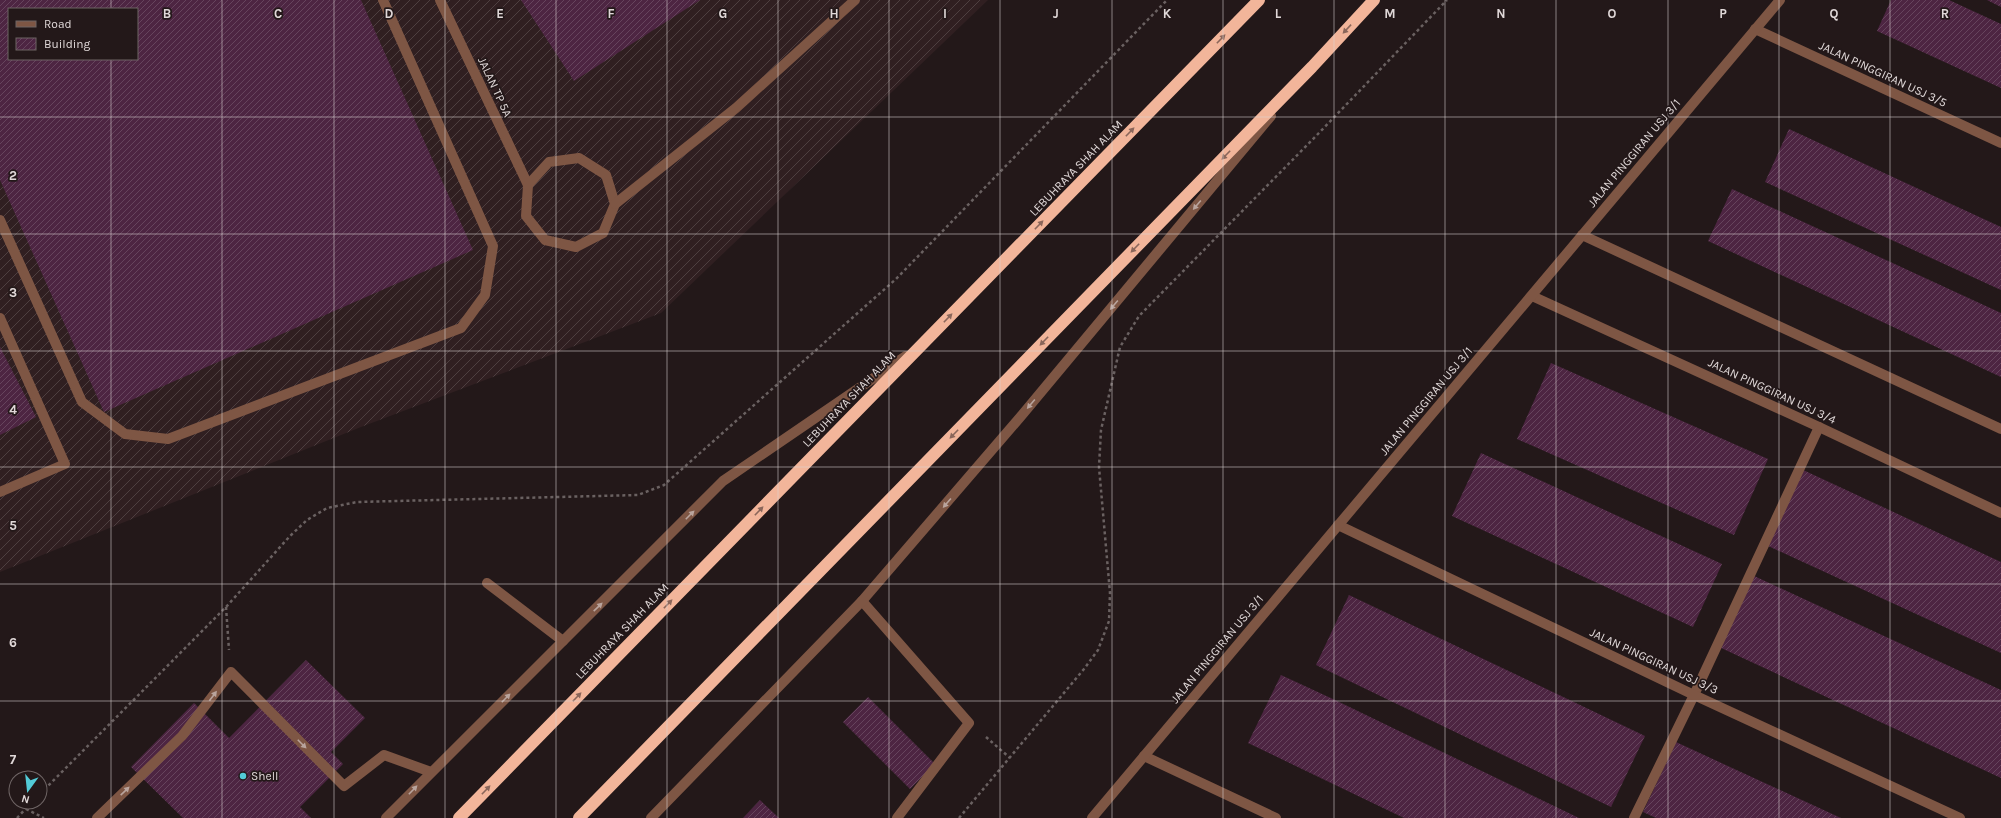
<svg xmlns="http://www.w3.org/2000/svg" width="2001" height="818" viewBox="0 0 2001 818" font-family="Karla,sans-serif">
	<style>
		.industrial { fill: url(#industrial-furrows); fill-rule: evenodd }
		.building { fill: url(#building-hatch); fill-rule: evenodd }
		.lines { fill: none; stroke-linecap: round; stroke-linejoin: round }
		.path { stroke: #6a6161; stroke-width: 2.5; stroke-dasharray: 3 3; stroke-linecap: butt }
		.service { stroke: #7e5644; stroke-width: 10 }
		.minor { stroke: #7e5644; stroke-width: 10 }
		.motorway { stroke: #f2b59a; stroke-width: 12 }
		.oneway { fill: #8a665a }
		.oneway2 { fill: #b9a49d }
		.grid { fill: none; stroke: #e0d8d8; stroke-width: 1; stroke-opacity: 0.55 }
		.poi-dot { fill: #52cbd7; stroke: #231819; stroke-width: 1.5 }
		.labels { text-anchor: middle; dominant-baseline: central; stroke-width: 3.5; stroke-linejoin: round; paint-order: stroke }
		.street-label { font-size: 12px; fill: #e0d8d8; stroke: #231819 }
		.poi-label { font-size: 12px; fill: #e0d8d8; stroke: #231819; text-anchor: start }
		.grid-label { font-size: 13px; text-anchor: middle; font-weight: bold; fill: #e0d8d8; stroke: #231819; stroke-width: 3.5; stroke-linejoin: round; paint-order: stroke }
	</style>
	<defs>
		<pattern id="industrial-furrows" width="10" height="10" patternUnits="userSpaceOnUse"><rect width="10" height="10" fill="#301f21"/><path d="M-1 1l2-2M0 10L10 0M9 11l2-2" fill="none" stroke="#4e3f40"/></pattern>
		<pattern id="building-hatch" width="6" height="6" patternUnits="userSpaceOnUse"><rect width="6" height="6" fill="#4d2542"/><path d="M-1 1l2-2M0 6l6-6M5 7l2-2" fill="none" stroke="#66445d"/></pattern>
	</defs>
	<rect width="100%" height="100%" fill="#231819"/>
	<path class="industrial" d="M0,0h988l-327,313 -300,114 -361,145zM9,9h128v50h-128z"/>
	<g class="building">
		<path d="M0,0h361l112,250 -369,162 -104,-232zM9,9h128v50h-128z"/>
		<polygon points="521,0 700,0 574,81"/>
		<polygon points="1891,0 1949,0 2001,24 2001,88 1877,31"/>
		<polygon points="1987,0 2001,0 2001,7"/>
		<polygon points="1789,129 2001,227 2001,290 1765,182"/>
		<polygon points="1732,189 2001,313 2001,377 1708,241"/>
		<polygon points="0,347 36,417 0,435"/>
		<polygon points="1551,363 1768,459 1734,535 1517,439"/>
		<polygon points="1481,453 1722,564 1693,627 1452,516"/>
		<polygon points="1801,469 2001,562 2001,653 1766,545"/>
		<polygon points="1752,575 2001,690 2001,778 1719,647"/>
		<polygon points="1349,595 1645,736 1611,807 1316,665"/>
		<polygon points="306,660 365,718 331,752 343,764 300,807 311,818 183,818 131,767 194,703 229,738"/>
		<polygon points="1281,675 1335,700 1579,818 1404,818 1356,795 1248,743"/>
		<polygon points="868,697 935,764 910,789 843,722"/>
		<polygon points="1676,742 1730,767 1841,818 1656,818 1643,812"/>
		<polygon points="760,800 779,818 743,818"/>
	</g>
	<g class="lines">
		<g class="path">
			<polyline points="226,607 229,650"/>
			<polyline points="986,737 1010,758"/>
			<polyline points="40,794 226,607 290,536 307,520 327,508 357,502 638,495 664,485 896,279 1167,0"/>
			<polyline points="26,809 44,818"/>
			<polyline points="17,818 32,802"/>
			<polyline points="959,818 1084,669 1098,650 1109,621 1110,593 1099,467 1101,430 1120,347 1139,316 1316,136 1447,0"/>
		</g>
		<g class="service">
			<polyline points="440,0 528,185"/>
			<polygon points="579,158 606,175 615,204 603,233 576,247 545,240 526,216 528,185 549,162"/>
			<polyline points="615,204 736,108 855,0"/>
			<polyline points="0,220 82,402 125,434 168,439 461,328 485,295 493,246 383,0"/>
			<polyline points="0,318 65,464 0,492"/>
			<polyline points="487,583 563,641"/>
			<polyline points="862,601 969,723 897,818"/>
			<polyline points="97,818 182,736 231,672 344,786 384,755 431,772"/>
			<polyline points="386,818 723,481 906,356"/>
			<polyline points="651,818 862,601 1022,415 1271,116"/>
			<polyline points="1634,818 1694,695 1819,427"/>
		</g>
		<g class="minor">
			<polyline points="1755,29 2001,143"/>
			<polyline points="1582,235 2001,429"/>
			<polyline points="1532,296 1819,427 2001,513"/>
			<polyline points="1338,525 1694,695 1960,818"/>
			<polyline points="1144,756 1276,818"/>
			<polyline points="1092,818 1780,0"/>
		</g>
		<g class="motorway">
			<polyline points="459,818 1259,0"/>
			<polyline points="579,818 1312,67 1374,0"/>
		</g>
	</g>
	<defs><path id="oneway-solid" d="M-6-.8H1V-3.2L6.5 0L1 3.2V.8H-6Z"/></defs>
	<g class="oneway">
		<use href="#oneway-solid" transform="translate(1347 29) rotate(133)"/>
		<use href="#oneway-solid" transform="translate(1221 39) rotate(-46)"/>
		<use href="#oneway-solid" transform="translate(1130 132) rotate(-46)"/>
		<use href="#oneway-solid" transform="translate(1226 155) rotate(134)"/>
		<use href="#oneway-solid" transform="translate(1039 225) rotate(-46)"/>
		<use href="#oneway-solid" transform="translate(1135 248) rotate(134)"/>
		<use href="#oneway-solid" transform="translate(948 318) rotate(-46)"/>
		<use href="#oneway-solid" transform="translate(1044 341) rotate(134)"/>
		<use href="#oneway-solid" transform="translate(954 434) rotate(134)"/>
		<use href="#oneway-solid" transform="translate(759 511) rotate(-46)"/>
		<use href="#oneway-solid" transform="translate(668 604) rotate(-46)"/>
		<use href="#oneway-solid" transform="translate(577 697) rotate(-46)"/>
		<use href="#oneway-solid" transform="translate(486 790) rotate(-46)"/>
	</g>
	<g class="oneway2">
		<use href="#oneway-solid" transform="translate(1197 205) rotate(130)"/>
		<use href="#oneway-solid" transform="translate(1114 305) rotate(130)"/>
		<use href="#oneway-solid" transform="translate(1031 404) rotate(130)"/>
		<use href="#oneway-solid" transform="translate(947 503) rotate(131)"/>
		<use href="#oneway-solid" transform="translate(690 515) rotate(-45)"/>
		<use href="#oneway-solid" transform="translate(598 607) rotate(-44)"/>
		<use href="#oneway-solid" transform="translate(213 696) rotate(-53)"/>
		<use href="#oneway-solid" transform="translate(506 698) rotate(-45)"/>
		<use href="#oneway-solid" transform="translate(302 744) rotate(45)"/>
		<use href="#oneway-solid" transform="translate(413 790) rotate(-46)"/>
		<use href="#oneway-solid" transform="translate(125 791) rotate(-44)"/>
	</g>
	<path class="grid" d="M111,0v9M222,0v818M334,0v818M445,0v818M556,0v818M667,0v818M778,0v818M889,0v818M1000,0v818M1112,0v818M1223,0v818M1334,0v818M1445,0v818M1556,0v818M1668,0v818M1779,0v818M1890,0v818M111,59v759M0,117h2001M0,234h2001M0,351h2001M0,467h2001M0,584h2001M0,701h2001"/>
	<circle class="poi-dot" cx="243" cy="776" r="4"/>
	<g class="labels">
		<g class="street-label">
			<text transform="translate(1883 74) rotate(25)">JALAN PINGGIRAN USJ 3/5</text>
			<text transform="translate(495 87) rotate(65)">JALAN TP 5A</text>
			<text transform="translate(1634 153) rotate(-50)">JALAN PINGGIRAN USJ 3/1</text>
			<text transform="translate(1076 168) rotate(-46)">LEBUHRAYA SHAH ALAM</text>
			<text transform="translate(1772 391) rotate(25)">JALAN PINGGIRAN USJ 3/4</text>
			<text transform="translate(849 399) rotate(-46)">LEBUHRAYA SHAH ALAM</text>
			<text transform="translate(1426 401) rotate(-50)">JALAN PINGGIRAN USJ 3/1</text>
			<text transform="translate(622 631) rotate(-46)">LEBUHRAYA SHAH ALAM</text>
			<text transform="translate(1217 649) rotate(-50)">JALAN PINGGIRAN USJ 3/1</text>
			<text transform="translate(1654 661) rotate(25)">JALAN PINGGIRAN USJ 3/3</text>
		</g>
		<g class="poi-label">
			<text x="251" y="776">Shell</text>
		</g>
	</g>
	<g class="grid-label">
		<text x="167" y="18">B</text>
		<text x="278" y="18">C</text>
		<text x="389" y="18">D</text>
		<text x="500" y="18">E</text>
		<text x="611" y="18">F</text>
		<text x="723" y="18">G</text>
		<text x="834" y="18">H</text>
		<text x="945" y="18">I</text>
		<text x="1056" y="18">J</text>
		<text x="1167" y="18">K</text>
		<text x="1278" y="18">L</text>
		<text x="1390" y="18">M</text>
		<text x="1501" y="18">N</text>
		<text x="1612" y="18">O</text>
		<text x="1723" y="18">P</text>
		<text x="1834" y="18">Q</text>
		<text x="1945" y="18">R</text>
		<text x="13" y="180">2</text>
		<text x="13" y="297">3</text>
		<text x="13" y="414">4</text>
		<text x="13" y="530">5</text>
		<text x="13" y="647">6</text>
		<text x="13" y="764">7</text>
	</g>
	<rect x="8" y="8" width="130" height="52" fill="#231819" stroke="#6f6565"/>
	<rect x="16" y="21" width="20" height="6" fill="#7e5644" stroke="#6f6565"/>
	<text x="44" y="28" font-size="12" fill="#e0d8d8">Road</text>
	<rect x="16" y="38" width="20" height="12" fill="url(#building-hatch)" stroke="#6f6565"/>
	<text x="44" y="48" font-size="12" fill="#e0d8d8">Building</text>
	<g transform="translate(28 790) rotate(195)"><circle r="19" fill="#231819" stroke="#6f6565"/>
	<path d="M0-3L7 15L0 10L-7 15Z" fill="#52cbd7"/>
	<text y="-6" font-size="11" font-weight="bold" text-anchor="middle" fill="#e0d8d8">N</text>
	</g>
</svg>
